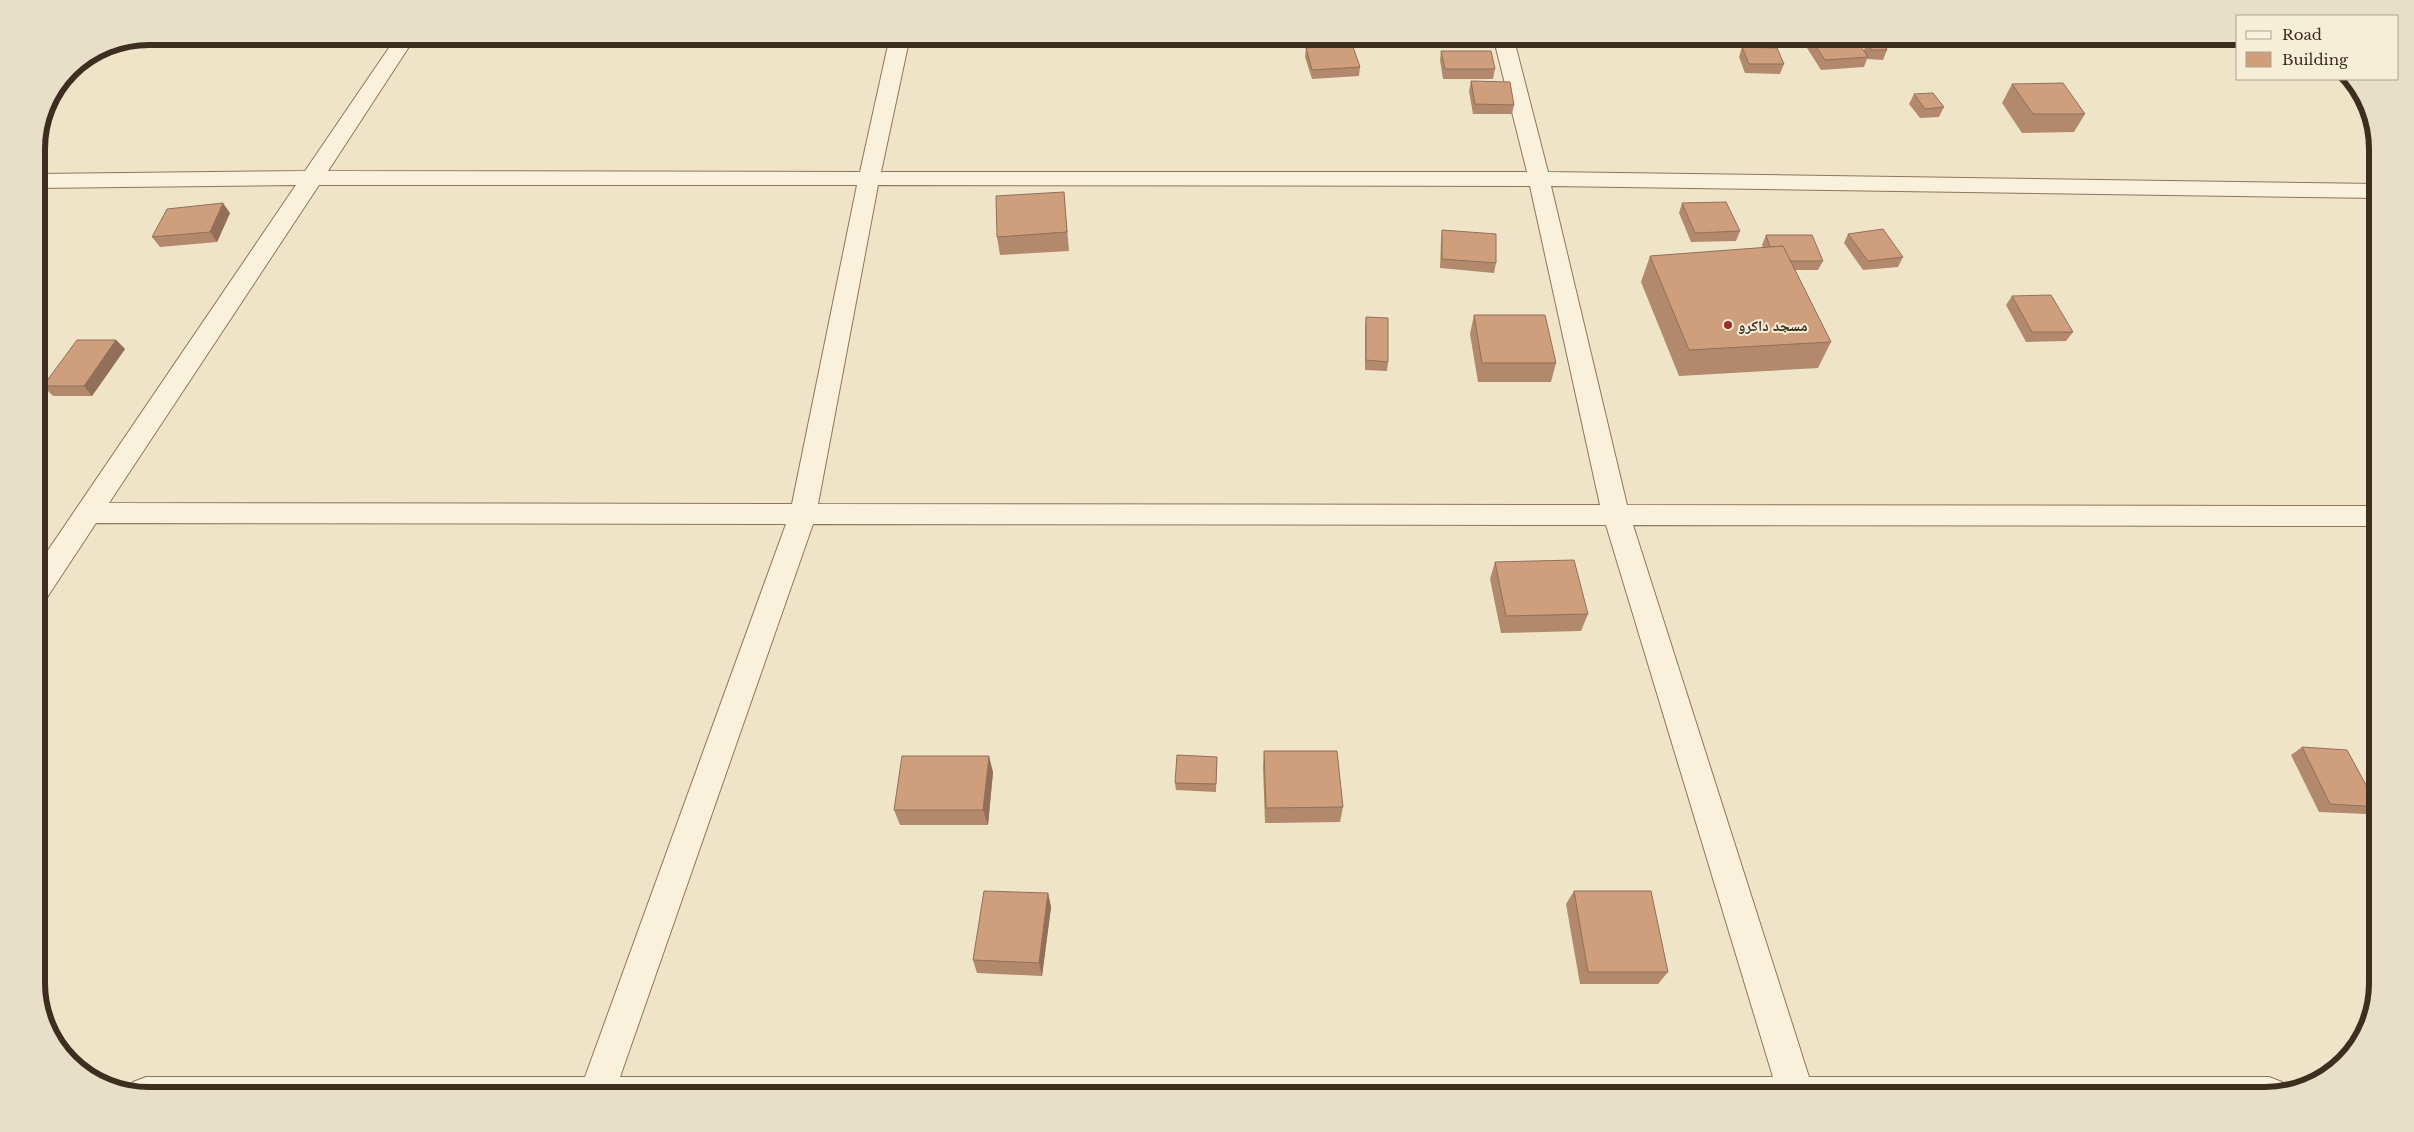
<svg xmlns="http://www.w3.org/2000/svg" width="2414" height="1132" viewBox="0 0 2414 1132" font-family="'Libre Baskerville','Noto Naskh Arabic',serif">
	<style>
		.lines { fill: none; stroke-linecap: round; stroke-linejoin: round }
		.minor-casing { stroke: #8d765c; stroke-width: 2 }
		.minor { fill: #faf1dc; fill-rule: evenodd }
		.wall { fill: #b2896c }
		.shaded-wall { fill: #916f58 }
		.building { fill: #cf9f7d; stroke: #916f58 }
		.poi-dot { fill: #9e2a2b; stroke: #f7eed8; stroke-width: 2 }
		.labels { text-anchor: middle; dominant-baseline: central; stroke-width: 4; stroke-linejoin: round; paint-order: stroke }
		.poi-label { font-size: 15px; font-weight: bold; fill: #3d2e20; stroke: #f7eed8; text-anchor: start }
		.rim { fill: none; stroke: #3d2e20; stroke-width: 6 }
	</style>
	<rect width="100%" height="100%" fill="#f0e4c8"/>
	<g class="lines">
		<defs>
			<path id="minor" d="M397,36h19l-88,135 532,1 30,-136h20l-29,136h646l-34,-136h20l35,136 830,12v14l-827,-12 76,319 751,1v20l-745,-1 176,552h460l13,5 3,8 -20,6h-2116l-20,-4 4,-10 13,-5h439l201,-553 -690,-1 -50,76 -10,3v-34l260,-383 -260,3v-14l269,-3zM319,185h538l-65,319 -683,-1zM878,185l652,1 70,319 -782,-1zM813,524l793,1 167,552h-1153z"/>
		</defs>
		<use href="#minor" class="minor-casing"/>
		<use href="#minor" class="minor"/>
	</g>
	<g class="wall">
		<polygon points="1079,36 1124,36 1125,45 1081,48"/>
		<polygon points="1811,39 1864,52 1864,50 1868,40 1887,50 1883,60 1867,59 1864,67 1821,70 1807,48"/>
		<polygon points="1742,47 1784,64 1780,74 1745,73 1739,57"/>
		<polygon points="1306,48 1360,67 1359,76 1312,79 1305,57"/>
		<polygon points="1441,51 1495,69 1493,79 1443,79 1440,60"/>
		<polygon points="1471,81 1514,105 1512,114 1473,114 1469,91"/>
		<polygon points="2012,84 2085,114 2074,132 2022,133 2002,103"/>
		<polygon points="1914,94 1944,107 1939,117 1920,118 1909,104"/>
		<polygon points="1064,192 1069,251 1000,255 997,237"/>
		<polygon points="1682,203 1740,231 1736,241 1691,242 1679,213"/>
		<polygon points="230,213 217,242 160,247 152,237"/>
		<polygon points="1442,230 1496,263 1494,273 1440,268 1441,240"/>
		<polygon points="1848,234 1903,257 1898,267 1863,270 1844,243"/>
		<polygon points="1766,235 1823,261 1818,270 1795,270 1831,342 1818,368 1679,376 1641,282 1650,256 1763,248 1762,245"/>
		<polygon points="2012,296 2073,332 2066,341 2026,342 2006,305"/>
		<polygon points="1474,315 1556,363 1551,382 1478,382 1470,334"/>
		<polygon points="1366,317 1388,362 1387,371 1365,370 1365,327"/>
		<polygon points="116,340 125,349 92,396 53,396 43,386"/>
		<polygon points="1495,562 1588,614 1581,631 1501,633 1490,579"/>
		<polygon points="2378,681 2378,694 2373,685"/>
		<polygon points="2302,747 2378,807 2366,814 2319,812 2291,755"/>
		<polygon points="1264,751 1343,807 1340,822 1265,823 1263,767"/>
		<polygon points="1217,757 1216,792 1176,790 1175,783"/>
		<polygon points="993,772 988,825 900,825 894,810"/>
		<polygon points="1574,891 1668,972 1658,984 1580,984 1566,904"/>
		<polygon points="1048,893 1051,907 1042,976 977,973 973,960"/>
	</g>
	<g class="shaded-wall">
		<polygon points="536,36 560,36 537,39"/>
		<polygon points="223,203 230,213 217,242 210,232"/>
		<polygon points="116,340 125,349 92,396 84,386"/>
		<polygon points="989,756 993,772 988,825 983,810"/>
		<polygon points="1048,893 1051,907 1042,976 1039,963"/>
	</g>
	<g class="building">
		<polygon points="1080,36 1107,36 1080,38"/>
		<polygon points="1854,36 1868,57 1825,60 1811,39"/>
		<polygon points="1868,40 1883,41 1887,50 1871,50"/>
		<polygon points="1352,44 1360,67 1312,70 1306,48"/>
		<polygon points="1742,47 1777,48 1784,64 1749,64"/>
		<polygon points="1441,51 1491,51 1495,69 1445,69"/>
		<polygon points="1471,81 1510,82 1514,105 1475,104"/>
		<polygon points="2063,83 2085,114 2033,114 2012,84"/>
		<polygon points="1933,93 1944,107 1925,109 1914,94"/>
		<polygon points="1064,192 1067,232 997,237 996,196"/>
		<polygon points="1726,202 1740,231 1695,233 1682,203"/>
		<polygon points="223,203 210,232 152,237 167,209"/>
		<polygon points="1883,229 1903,257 1868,261 1848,234"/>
		<polygon points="1442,230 1496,234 1496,263 1442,259"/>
		<polygon points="1766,235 1812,235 1823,261 1790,261 1783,246 1770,247"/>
		<polygon points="1783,246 1831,342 1689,350 1650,256"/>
		<polygon points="2051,295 2073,332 2032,332 2012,296"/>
		<polygon points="1474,315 1545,315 1556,363 1482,363"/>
		<polygon points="1366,317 1388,318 1388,362 1366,360"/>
		<polygon points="77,340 116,340 84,386 43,386"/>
		<polygon points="1574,560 1588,614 1506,616 1495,562"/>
		<polygon points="2302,747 2347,750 2378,807 2330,804"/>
		<polygon points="1264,751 1337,751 1343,807 1266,808"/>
		<polygon points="1177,755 1217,757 1216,784 1175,783"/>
		<polygon points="902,756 989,756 983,810 894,810"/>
		<polygon points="984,891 1048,893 1039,963 973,960"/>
		<polygon points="1574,891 1651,891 1668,972 1588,972"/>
	</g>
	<circle class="poi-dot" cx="1728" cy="325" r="5"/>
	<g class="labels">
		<g class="poi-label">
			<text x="1738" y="325">مسجد داكرو</text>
		</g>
	</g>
	<path d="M0 0H2414V1132H0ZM149 45H2265A104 104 0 0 1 2369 149V983A104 104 0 0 1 2265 1087H149A104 104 0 0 1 45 983V149A104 104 0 0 1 149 45Z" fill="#e8dfc9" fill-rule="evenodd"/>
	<path class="rim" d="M149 45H2265A104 104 0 0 1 2369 149V983A104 104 0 0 1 2265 1087H149A104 104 0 0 1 45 983V149A104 104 0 0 1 149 45Z"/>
	<rect x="2236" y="15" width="162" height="65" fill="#f7eed8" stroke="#ada18e"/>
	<rect x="2246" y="31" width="25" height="8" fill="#faf1dc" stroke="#ada18e"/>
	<text x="2282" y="40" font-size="15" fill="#3d2e20">Road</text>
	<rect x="2246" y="52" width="25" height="15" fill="#cf9f7d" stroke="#ada18e"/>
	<text x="2282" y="65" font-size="15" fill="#3d2e20">Building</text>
</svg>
